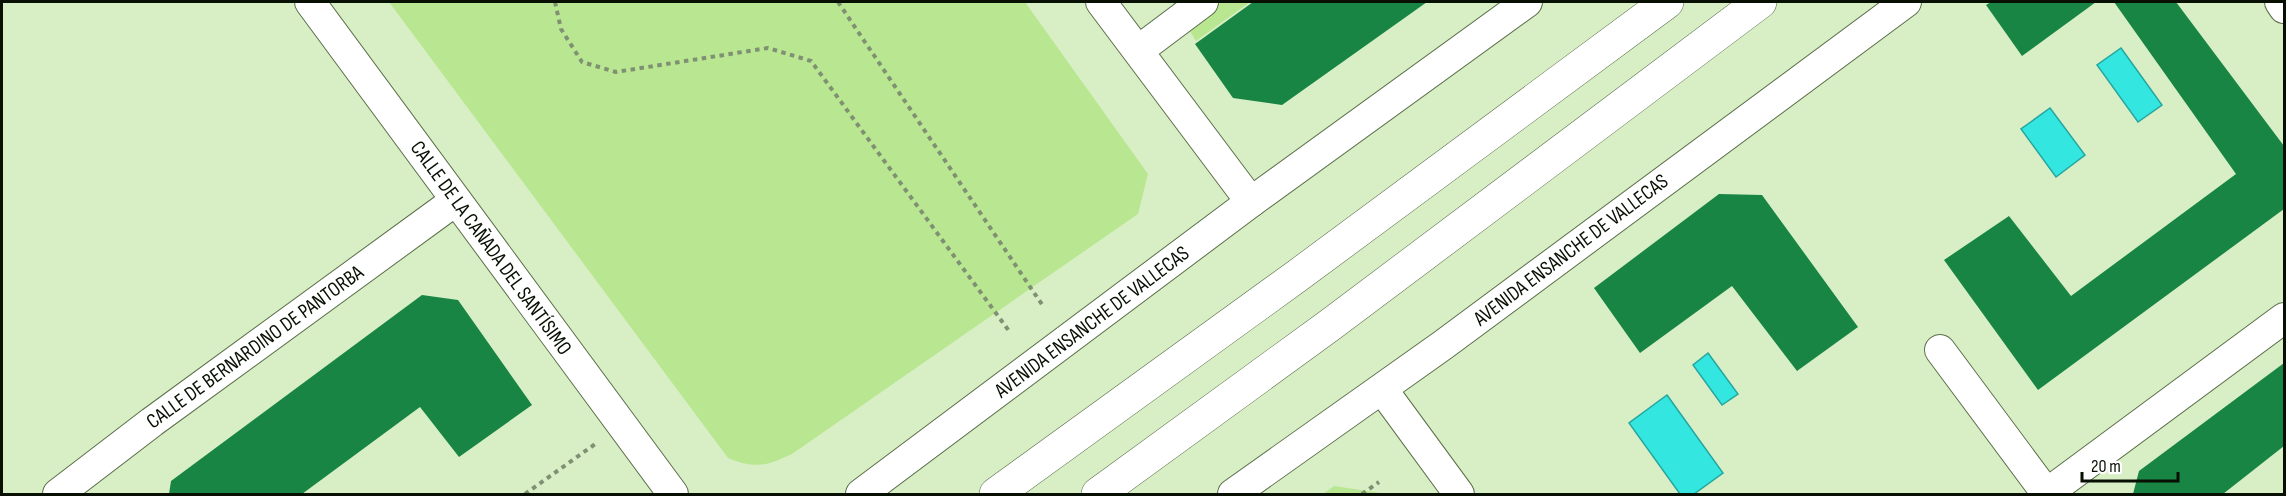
<svg xmlns="http://www.w3.org/2000/svg" width="2286" height="496" viewBox="0 0 2286 496" font-family="'Sofia Sans Condensed',sans-serif">
	<style>
		.green { fill: #b9e791 }
		.water { fill: #33e6e0; stroke: #26a69e; stroke-width: 1.5 }
		.building { fill: #188544 }
		.lines { fill: none; stroke-linecap: round; stroke-linejoin: round }
		.minor-casing { stroke: #5b6f4a; stroke-width: 32 }
		.major-casing { stroke: #5b6f4a; stroke-width: 34 }
		.path { stroke: #809173; stroke-width: 4; stroke-dasharray: 4.5 4.5; stroke-linecap: butt }
		.minor { stroke: #fff; stroke-width: 30 }
		.major { stroke: #fff; stroke-width: 33 }
		.labels { text-anchor: middle; dominant-baseline: central; stroke-width: 5; stroke-linejoin: round; paint-order: stroke }
		.street-label { font-size: 21px; fill: #081003; stroke: #fff }
	</style>
	<rect width="100%" height="100%" fill="#d8efc6"/>
	<g class="green">
		<path d="M389,2h636l123,172 -10,40 -346,240c-26,12 -37,15 -64,4z"/>
		<polygon points="1172,2 1250,2 1196,41"/>
		<polygon points="1334,486 1381,493 1382,494 1323,494"/>
	</g>
	<g class="water">
		<polygon points="2121,48 2162,105 2138,122 2097,65"/>
		<polygon points="2050,108 2085,155 2056,177 2021,129"/>
		<polygon points="1708,353 1738,394 1722,405 1693,365"/>
		<polygon points="1667,395 1723,473 1694,494 1680,494 1629,423"/>
	</g>
	<g class="building">
		<polygon points="1253,2 1427,2 1282,105 1233,98 1195,44"/>
		<polygon points="1991,2 2096,2 2022,56 1986,5"/>
		<polygon points="2114,2 2176,2 2284,146 2284,209 2038,390 1944,260 2009,216 2071,296 2236,174"/>
		<polygon points="1719,194 1762,195 1858,327 1797,371 1732,286 1640,353 1594,288"/>
		<polygon points="422,295 458,300 532,405 459,457 420,407 302,494 169,494 171,481"/>
		<polygon points="2284,363 2284,446 2223,494 2133,494 2139,471"/>
	</g>
	<g class="lines">
		<defs>
			<g id="minor">
				<polyline points="310,2 673,494"/>
				<polyline points="1101,2 1251,202"/>
				<polyline points="2280,2 2284,8"/>
				<polyline points="1139,50 1203,2"/>
				<polyline points="1940,350 2047,494"/>
				<polyline points="1382,389 1459,494"/>
				<polyline points="58,494 152,422 455,201"/>
				<polyline points="861,494 1251,202 1527,2"/>
				<polyline points="1233,494 1443,345 1906,2"/>
				<polyline points="2046,494 2284,318"/>
			</g>
			<g id="major">
				<polyline points="996,494 1297,276 1667,2"/>
				<polyline points="1098,494 1330,325 1760,2"/>
			</g>
		</defs>
		<use href="#minor" class="minor-casing"/>
		<use href="#major" class="major-casing"/>
		<g class="path">
			<polyline points="555,2 561,29 582,62 616,72 768,48 811,61 1009,331"/>
			<polyline points="838,2 1043,306"/>
			<polyline points="525,494 598,442"/>
			<polyline points="1362,494 1379,482"/>
		</g>
		<use href="#minor" class="minor"/>
		<use href="#major" class="major"/>
	</g>
	<g class="labels">
		<g class="street-label">
			<text transform="translate(491 248) rotate(54)">CALLE DE LA CAÑADA DEL SANTÍSIMO</text>
			<text transform="translate(1571 250) rotate(-37)">AVENIDA ENSANCHE DE VALLECAS</text>
			<text transform="translate(1092 322) rotate(-37)">AVENIDA ENSANCHE DE VALLECAS</text>
			<text transform="translate(255 347) rotate(-36)">CALLE DE BERNARDINO DE PANTORBA</text>
		</g>
	</g>
	<rect width="2286" height="496" fill="none" stroke="#081003" stroke-width="6"/>
	<path d="M2082 472v9h96v-9" fill="none" stroke="#081003" stroke-width="3"/>
	<text x="2091" y="472" font-size="18" fill="#081003" stroke="#ffffff" stroke-width="4.5" paint-order="stroke">20 m</text>
</svg>
